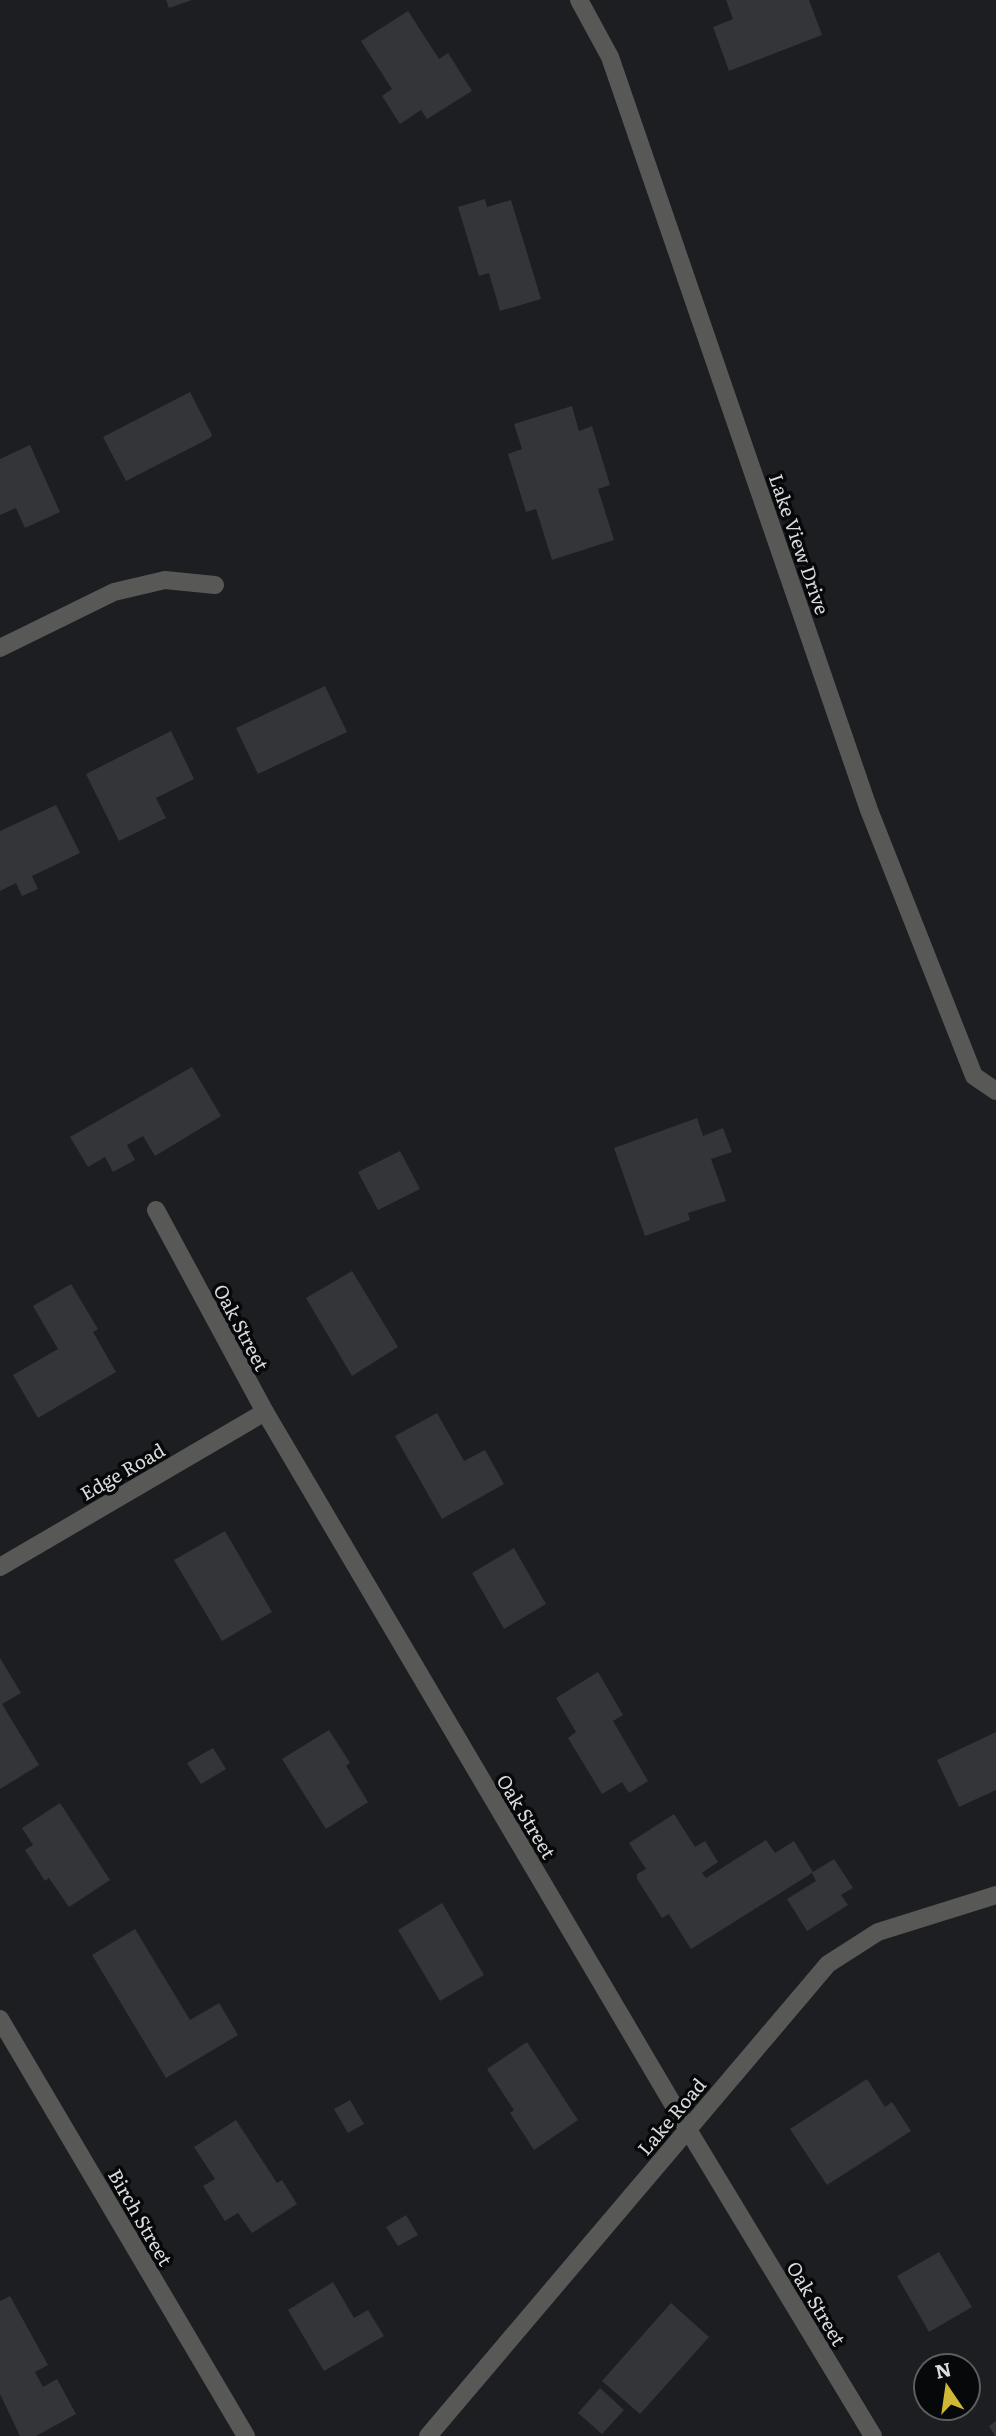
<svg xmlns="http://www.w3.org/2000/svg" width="996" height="2436" viewBox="0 0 996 2436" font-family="Literata,serif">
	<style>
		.building { fill: #333538 }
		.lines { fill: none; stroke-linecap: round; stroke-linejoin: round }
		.minor { stroke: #585856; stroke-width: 18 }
		.labels { text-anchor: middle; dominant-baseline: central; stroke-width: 7; stroke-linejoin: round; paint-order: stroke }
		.street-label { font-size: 19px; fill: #dbdcde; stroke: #070809 }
	</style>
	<rect width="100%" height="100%" fill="#1c1e21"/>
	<g class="building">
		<polygon points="166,0 192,0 169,8"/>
		<polygon points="726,0 809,0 822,35 729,71 713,27 733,19"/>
		<polygon points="408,11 439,59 448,53 472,91 427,119 421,110 400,124 382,96 392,89 361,41"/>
		<polygon points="485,199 487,207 511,200 541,299 500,311 489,273 479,276 458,207"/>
		<polygon points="190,392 212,435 210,438 126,481 103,437"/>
		<polygon points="572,406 579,431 592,426 610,485 598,489 614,540 552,560 536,509 526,512 508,454 522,449 514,424"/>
		<polygon points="30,445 60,512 25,528 16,508 0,515 0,459"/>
		<polygon points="325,686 347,732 258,774 236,728"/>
		<polygon points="171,731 194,779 156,798 166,818 119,841 86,774"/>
		<polygon points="56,805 80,853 32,876 38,889 22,896 16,883 0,891 0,831"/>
		<polygon points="192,1067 221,1116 155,1156 143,1136 127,1145 135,1160 113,1172 105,1157 88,1167 70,1137"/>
		<polygon points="697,1118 703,1136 723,1128 732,1152 711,1159 726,1201 688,1213 690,1220 645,1236 614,1148"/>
		<polygon points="400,1151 420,1189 378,1210 358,1172"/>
		<polygon points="352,1271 398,1347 352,1376 306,1298"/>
		<polygon points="71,1284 98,1329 93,1332 116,1372 38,1418 13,1375 58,1349 33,1306"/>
		<polygon points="437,1413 464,1461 485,1450 504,1484 442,1519 395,1436"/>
		<polygon points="225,1531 272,1612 222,1641 174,1560"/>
		<polygon points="514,1548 546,1604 504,1629 472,1573"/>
		<polygon points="0,1658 21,1693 2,1704 39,1765 0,1789"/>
		<polygon points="598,1672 623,1715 613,1721 648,1781 629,1793 622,1782 602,1794 568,1738 576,1732 556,1698"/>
		<polygon points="329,1730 350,1763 346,1766 368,1802 326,1829 282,1759"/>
		<polygon points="996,1732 996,1790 959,1807 937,1760"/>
		<polygon points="213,1748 226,1769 201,1784 187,1763"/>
		<polygon points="60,1803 110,1880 69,1907 49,1878 45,1881 25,1850 33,1845 22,1828"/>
		<polygon points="674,1814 695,1847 705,1841 718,1862 702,1873 706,1878 766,1840 775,1853 794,1841 813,1872 834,1859 853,1888 841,1895 848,1905 807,1931 787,1899 816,1881 812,1873 691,1949 669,1914 662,1918 637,1879 637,1874 646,1869 629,1843"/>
		<polygon points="442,1903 484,1975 440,2001 398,1930"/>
		<polygon points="135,1929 190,2020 219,2003 238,2035 166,2078 92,1955"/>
		<polygon points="527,2042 578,2120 534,2150 510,2113 514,2110 487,2069"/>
		<polygon points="867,2079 885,2107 892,2102 911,2131 827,2185 790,2129"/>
		<polygon points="350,2100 364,2124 348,2133 334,2109"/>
		<polygon points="236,2120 277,2183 282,2180 297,2204 252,2233 238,2213 225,2221 203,2186 215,2179 194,2147"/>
		<polygon points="406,2215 418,2235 398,2246 386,2227"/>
		<polygon points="939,2252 972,2307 929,2332 897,2276"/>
		<polygon points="333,2282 354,2318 368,2310 384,2336 324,2371 288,2310"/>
		<polygon points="10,2296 48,2365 35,2372 43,2387 57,2379 76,2414 36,2436 20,2436 0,2394 0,2301"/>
		<polygon points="671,2303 709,2337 640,2414 602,2381"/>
		<polygon points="600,2388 624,2410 602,2434 578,2413"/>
		<polygon points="996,2421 996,2436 995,2436 989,2426"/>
	</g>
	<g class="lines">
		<g class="minor">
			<polyline points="579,0 610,57 869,810 974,1076 996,1091"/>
			<polyline points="0,648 114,592 165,580 215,585"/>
			<polyline points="156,1210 265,1412 687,2128 873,2436"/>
			<polyline points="0,1567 265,1412"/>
			<polyline points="0,2019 246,2436"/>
			<polyline points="428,2436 828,1964 878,1932 996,1895"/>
		</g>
	</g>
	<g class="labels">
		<g class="street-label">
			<text transform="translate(800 544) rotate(71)">Lake View Drive</text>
			<text transform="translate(242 1327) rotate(62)">Oak Street</text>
			<text transform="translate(122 1471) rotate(-30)">Edge Road</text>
			<text transform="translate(527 1816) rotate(59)">Oak Street</text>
			<text transform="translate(671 2116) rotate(-50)">Lake Road</text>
			<text transform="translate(141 2217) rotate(60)">Birch Street</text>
			<text transform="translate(817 2303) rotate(59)">Oak Street</text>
		</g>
	</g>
	<g transform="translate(947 2387) rotate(347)"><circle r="33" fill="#070809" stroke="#5c5d5e" stroke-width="2"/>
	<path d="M0-5L12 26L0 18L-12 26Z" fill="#d0b736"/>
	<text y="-10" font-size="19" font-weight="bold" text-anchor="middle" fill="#dbdcde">N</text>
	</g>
</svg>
